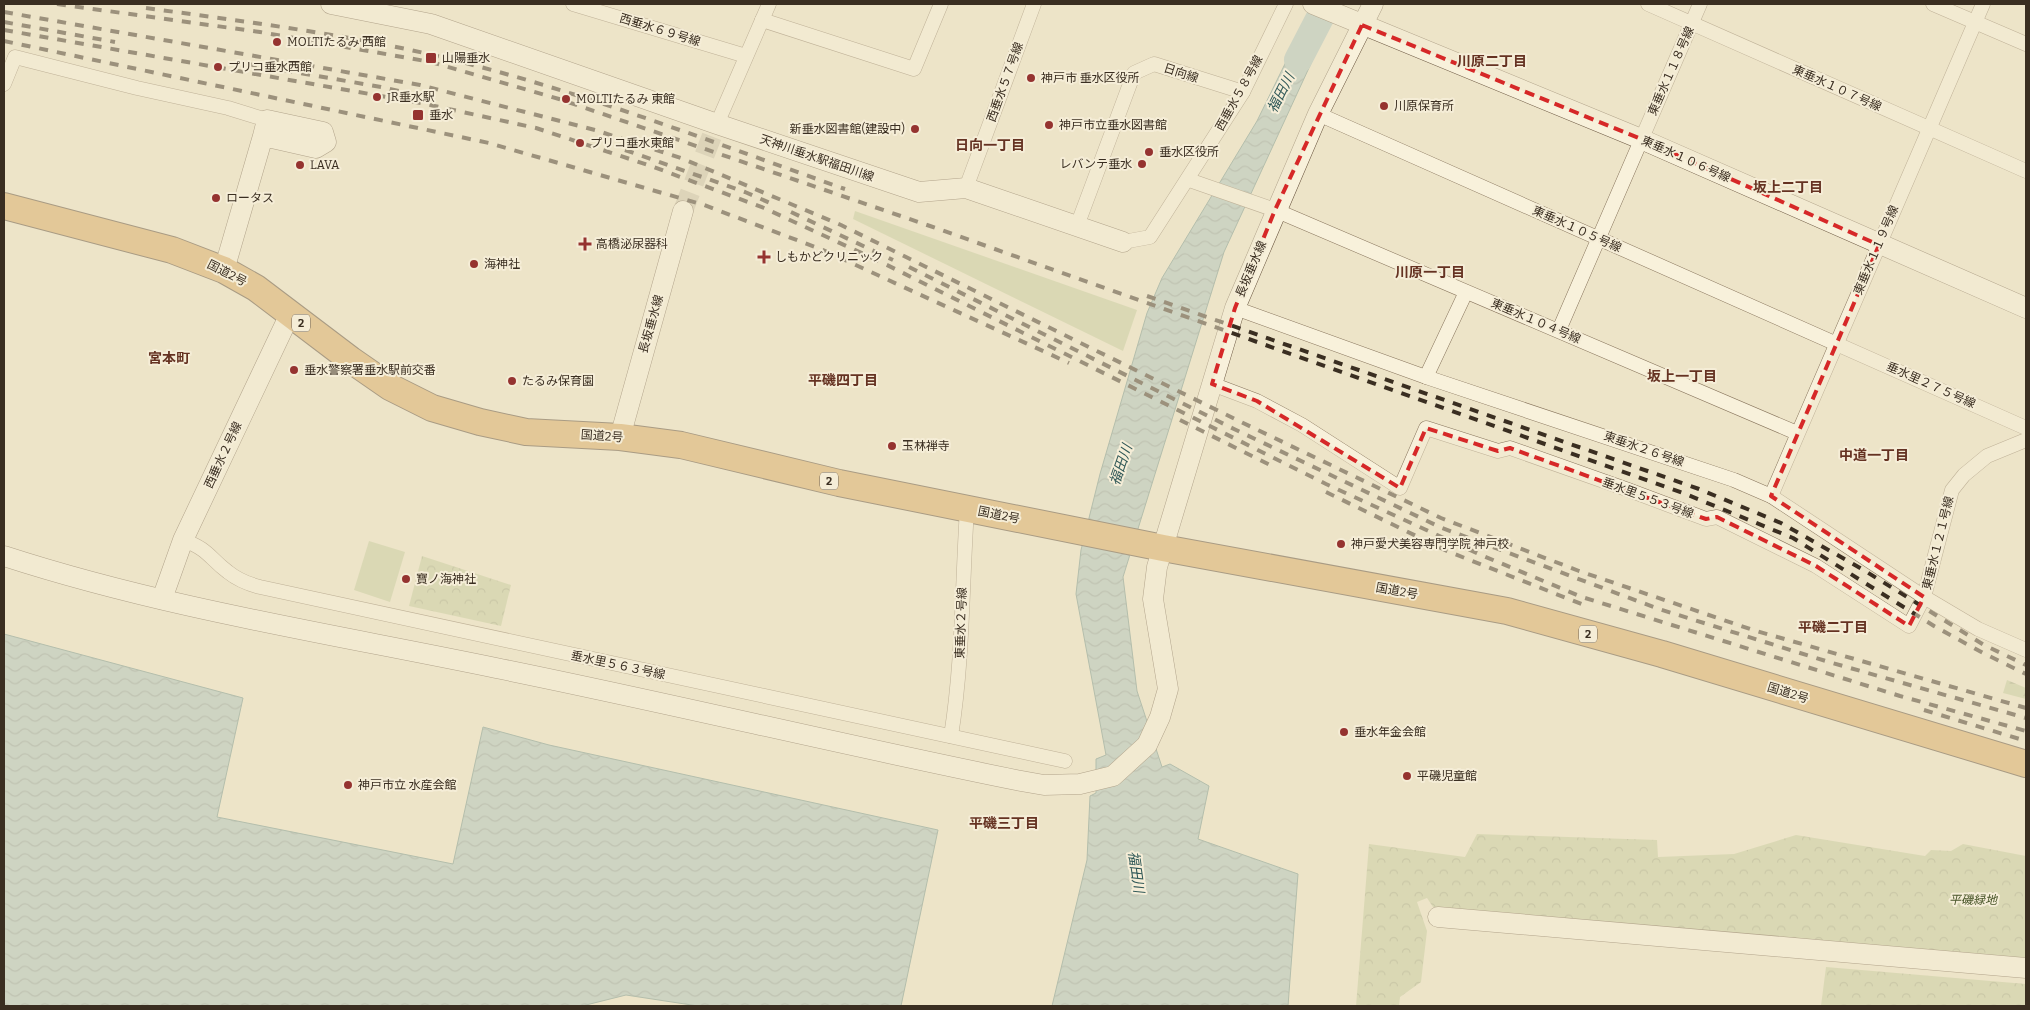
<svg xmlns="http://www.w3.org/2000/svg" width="2030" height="1010" viewBox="0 0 2030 1010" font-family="Bitter,'Noto Sans JP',serif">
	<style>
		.green { fill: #c4cb9c }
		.forest { fill: url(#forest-firs) }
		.park { fill: url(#park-crowns) }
		.water { fill: url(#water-waves); stroke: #6f9089 }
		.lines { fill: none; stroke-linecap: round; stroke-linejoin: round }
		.river { stroke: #a9c1bb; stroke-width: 28 }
		.secondary-tunnel { stroke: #c9c0a7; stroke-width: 20; stroke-dasharray: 20 10; stroke-linecap: butt }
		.street-casing { stroke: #89765e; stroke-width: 15 }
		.secondary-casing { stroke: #6b5741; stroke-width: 21 }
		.highway-casing { stroke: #574431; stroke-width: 28 }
		.street { stroke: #f8f1db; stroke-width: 14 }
		.secondary { stroke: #f8f1db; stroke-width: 20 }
		.highway { stroke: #d8a75d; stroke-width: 26 }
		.rail { stroke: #3a2e21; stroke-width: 4; stroke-dasharray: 9 9; stroke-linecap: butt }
		.marked { fill: none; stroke: #d62828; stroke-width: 4; stroke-dasharray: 10 6; stroke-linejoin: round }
		.poi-dot { fill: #953330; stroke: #f5edd7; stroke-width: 2 }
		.labels { text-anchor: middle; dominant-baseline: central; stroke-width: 4; stroke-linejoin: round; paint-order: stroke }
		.shield { fill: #f5edd7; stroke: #726758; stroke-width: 1 }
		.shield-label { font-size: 11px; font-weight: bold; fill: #3a2e21 }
		.street-label { font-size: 12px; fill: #3a2e21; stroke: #f5edd7 }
		.poi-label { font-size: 12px; fill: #3a2e21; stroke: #f5edd7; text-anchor: start }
		.park-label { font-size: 12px; font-style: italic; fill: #485528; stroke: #f5edd7 }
		.neighbourhood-label { font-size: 14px; font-weight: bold; fill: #653222; stroke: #f5edd7 }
		.water-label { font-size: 14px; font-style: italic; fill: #315958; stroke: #f5edd7 }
	</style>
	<defs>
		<pattern id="forest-firs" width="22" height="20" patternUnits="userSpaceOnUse" patternTransform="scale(1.25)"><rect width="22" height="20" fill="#c4cb9c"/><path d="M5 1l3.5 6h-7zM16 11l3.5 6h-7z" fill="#a0a57f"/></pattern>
		<pattern id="park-crowns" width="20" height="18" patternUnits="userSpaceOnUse" patternTransform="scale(1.25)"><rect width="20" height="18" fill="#c4cb9c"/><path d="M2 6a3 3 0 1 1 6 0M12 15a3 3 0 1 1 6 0" fill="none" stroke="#a0a57f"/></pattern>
		<pattern id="water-waves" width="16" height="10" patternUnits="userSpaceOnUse" patternTransform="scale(1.25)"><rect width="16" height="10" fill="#a9c1bb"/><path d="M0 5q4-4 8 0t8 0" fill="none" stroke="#8b9d98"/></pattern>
	</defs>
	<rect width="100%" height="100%" fill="#ede4c8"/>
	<g class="green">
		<polygon points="855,211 1137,310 1123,351 853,219"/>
		<polygon points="369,541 405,552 390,602 354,590"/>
	</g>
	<polygon class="forest" points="2007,680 2026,688 2026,699 2003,693"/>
	<g class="park">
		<polygon points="422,556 511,585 501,626 409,606"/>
		<polygon points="1477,834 1657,840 1658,857 1734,854 1796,835 1925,856 1931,850 1951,851 1963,844 2026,856 2026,959 1433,907 1427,898 1417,902 1427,931 1421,982 1400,997 1399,1006 1356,1006 1369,844 1465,857"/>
		<polygon points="1826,967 2026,984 2026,1006 1821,1006"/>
	</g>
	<g class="water">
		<polygon points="1304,25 1326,31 1224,252 1123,577 1137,691 1162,767 1170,764 1209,786 1198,839 1298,874 1288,1006 1052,1006 1087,860 1090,796 1096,793 1096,759 1106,755 1076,594 1081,550 1100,474 1147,313 1162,278 1257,121"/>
		<polygon points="4,634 243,698 217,817 453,864 483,727 549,745 938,830 901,1006 698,1006 626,995 582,1006 4,1006"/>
	</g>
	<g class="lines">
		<polyline class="river" points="1298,60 1327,4"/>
		<polyline class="secondary-tunnel" points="683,211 713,133"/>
		<defs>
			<g id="street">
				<polyline points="573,4 746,56"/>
				<polyline points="1648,4 2026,171"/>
				<polyline points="1933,4 2026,44"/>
				<polyline points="762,20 914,69 941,4"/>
				<polyline points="4,84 15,57 137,88 228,108 267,120"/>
				<polyline points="1318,114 2026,428"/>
				<polyline points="717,124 769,4"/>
				<polyline points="1189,180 1275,210 1797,433"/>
				<polyline points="966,188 1034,4"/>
				<polyline points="1077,226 1134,73 1154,64 1243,92"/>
				<polyline points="1123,242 1150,237 1243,92 1286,4"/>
				<polyline points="1235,308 1426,377 1734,480 1771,496 1924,597 1978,629 2026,650"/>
				<polyline points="1559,330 1700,4"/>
				<polyline points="1426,377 1466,292"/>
				<polyline points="1212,384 1257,401 1302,425 1400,488 1426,428 1498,451 1510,448 1626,489 1706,519 1717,517 1816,566 1909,626 1924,597 1952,490 1964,475 1987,456 2026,440"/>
				<polyline points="1771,496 1983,4"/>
				<path d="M183,540c27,10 25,17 45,32 10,8 20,12 32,15l805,174"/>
				<path d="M951,736c12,-75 11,-151 16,-227"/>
			</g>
			<g id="secondary">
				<polyline points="331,4 431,24 717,124 919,192 966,188 1123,242"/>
				<polyline points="1313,4 1641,139 2026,308"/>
				<polyline points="224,270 263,136 316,148 326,142 323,132 267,120 263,136"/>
				<polyline points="620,437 683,211"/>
				<path d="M4,556c160,52 328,78 492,112 174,35 346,77 520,112l28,5 36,-1 33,-8 34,-31 13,-28 8,-28 -15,-90 4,-32 78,-259 83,-194 55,-110"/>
				<polyline points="162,599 183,540 290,314"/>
				<polyline points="1438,917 2026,968"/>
			</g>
			<polyline id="highway" points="4,206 172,250 224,270 256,288 351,360 390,387 432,408 480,422 526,432 620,437 681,445 839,483 1163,548 1507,611 1662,654 2026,764"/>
		</defs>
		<use href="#street" class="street-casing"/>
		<use href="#secondary" class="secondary-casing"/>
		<use href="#highway" class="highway-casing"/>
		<use href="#street" class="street"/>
		<use href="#secondary" class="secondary"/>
		<use href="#highway" class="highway"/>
		<g class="rail">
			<polyline points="57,4 260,32 431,62 559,99 930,226 1683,493 1793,538 1934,626 1983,653 2026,674"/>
			<path d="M146,8c95,13 192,25 287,47 140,33 276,86 412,134"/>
			<polyline points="4,12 420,85 595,130 681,158 841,225 1237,420 1441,518 1579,571 1753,630 2026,708"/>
			<polyline points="4,22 115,42"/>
			<polyline points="4,30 421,103 536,128 651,166 764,208 881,262 1326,484 1481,555 1582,597 1900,696 2026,731"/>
			<polyline points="4,41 489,143 704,205 823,250 1069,363"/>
			<polyline points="248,64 381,87 434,99"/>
			<polyline points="625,150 745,192 770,203"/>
			<polyline points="791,212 893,260"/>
			<polyline points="909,267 1234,429 1442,528 1659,609 1829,662 2026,718"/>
			<polyline points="1147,296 1699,489 1781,523 1862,569 1984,645 2026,665"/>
			<polyline points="1180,420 1274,467"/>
			<polyline points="1326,492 1447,551 1589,607"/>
			<polyline points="1924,710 2026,741"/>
		</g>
	</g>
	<path d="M0 0H2030V1010H0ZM1362,25l279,114 238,106 -108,251 153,101 -15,29 -93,-60 -99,-49 -11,2 -196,-71 -12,3 -72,-23 -26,60 -143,-87 -45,-17 23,-76 40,-98z" fill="#ede4c8" fill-opacity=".55" fill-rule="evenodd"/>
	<path class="marked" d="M1362,25l279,114 238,106 -108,251 153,101 -15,29 -93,-60 -99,-49 -11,2 -196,-71 -12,3 -72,-23 -26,60 -143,-87 -45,-17 23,-76 40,-98z"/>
	<g class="poi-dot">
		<circle cx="277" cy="42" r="5"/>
		<rect x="425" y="52" width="12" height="12" rx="2.5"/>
		<circle cx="218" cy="67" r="5"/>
		<circle cx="1031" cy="78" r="5"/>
		<circle cx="377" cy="97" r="5"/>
		<circle cx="566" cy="99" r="5"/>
		<circle cx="1384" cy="106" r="5"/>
		<rect x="412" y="109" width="12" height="12" rx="2.5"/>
		<circle cx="1049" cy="125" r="5"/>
		<circle cx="915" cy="129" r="5"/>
		<circle cx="580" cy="143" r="5"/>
		<circle cx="1149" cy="152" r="5"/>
		<circle cx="1142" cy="164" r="5"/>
		<circle cx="300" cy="165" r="5"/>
		<circle cx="216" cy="198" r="5"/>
		<path d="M582.5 236.5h5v5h5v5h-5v5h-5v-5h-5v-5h5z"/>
		<path d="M761.5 249.5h5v5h5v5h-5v5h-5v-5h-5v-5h5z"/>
		<circle cx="474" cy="264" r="5"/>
		<circle cx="294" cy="370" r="5"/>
		<circle cx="512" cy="381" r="5"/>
		<circle cx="892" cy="446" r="5"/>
		<circle cx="1341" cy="544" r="5"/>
		<circle cx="406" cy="579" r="5"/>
		<circle cx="1344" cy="732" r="5"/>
		<circle cx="1407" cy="776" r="5"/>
		<circle cx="348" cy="785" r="5"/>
	</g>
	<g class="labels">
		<g class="shield">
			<rect x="292" y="314.5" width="18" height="17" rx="4"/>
			<rect x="820" y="472.5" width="18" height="17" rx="4"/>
			<rect x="1579" y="625.5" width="18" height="17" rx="4"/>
		</g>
		<g class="shield-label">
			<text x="301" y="323">2</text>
			<text x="829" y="481">2</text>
			<text x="1588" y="634">2</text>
		</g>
		<g class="street-label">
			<text transform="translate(660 30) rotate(17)">西垂水６９号線</text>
			<text transform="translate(1671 71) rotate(-66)">東垂水１１８号線</text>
			<text transform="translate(1181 73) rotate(18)">日向線</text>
			<text transform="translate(1005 82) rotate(-70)">西垂水５７号線</text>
			<text transform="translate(1837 88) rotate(24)">東垂水１０７号線</text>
			<text transform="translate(1239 93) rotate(-61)">西垂水５８号線</text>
			<text transform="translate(817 158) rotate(19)">天神川垂水駅福田川線</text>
			<text transform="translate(1686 159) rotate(24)">東垂水１０６号線</text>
			<text transform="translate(1577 229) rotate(24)">東垂水１０５号線</text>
			<text transform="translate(1876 250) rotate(-67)">東垂水１１９号線</text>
			<text transform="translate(1251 269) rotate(-67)">長坂垂水線</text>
			<text transform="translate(227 273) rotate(27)">国道2号</text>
			<text transform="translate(1536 321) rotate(23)">東垂水１０４号線</text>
			<text transform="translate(651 324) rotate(-74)">長坂垂水線</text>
			<text transform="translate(1931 385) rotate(24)">垂水里２７５号線</text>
			<text transform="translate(602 436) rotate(4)">国道2号</text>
			<text transform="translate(1644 449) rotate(19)">東垂水２６号線</text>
			<text transform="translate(223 455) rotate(-65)">西垂水２号線</text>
			<text transform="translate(1648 498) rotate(20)">垂水里５５３号線</text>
			<text transform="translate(999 515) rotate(11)">国道2号</text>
			<text transform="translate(1938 543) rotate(-76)">東垂水１２１号線</text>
			<text transform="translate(1397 591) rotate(10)">国道2号</text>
			<text transform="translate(961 623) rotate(-88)">東垂水２号線</text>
			<text transform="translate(618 665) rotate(12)">垂水里５６３号線</text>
			<text transform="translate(1788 693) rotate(17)">国道2号</text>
		</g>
		<g class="poi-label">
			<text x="287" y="42">MOLTIたるみ 西館</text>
			<text x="442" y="58">山陽垂水</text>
			<text x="228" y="67">プリコ垂水西館</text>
			<text x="1041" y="78">神戸市 垂水区役所</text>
			<text x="387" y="97">JR垂水駅</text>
			<text x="576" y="99">MOLTIたるみ 東館</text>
			<text x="1394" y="106">川原保育所</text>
			<text x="429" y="115">垂水</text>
			<text x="1059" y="125">神戸市立垂水図書館</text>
			<text x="905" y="129" text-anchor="end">新垂水図書館(建設中)</text>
			<text x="590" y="143">プリコ垂水東館</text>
			<text x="1159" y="152">垂水区役所</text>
			<text x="1132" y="164" text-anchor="end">レバンテ垂水</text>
			<text x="310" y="165">LAVA</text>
			<text x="226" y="198">ロータス</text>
			<text x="596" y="244">高橋泌尿器科</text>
			<text x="775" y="257">しもかどクリニック</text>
			<text x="484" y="264">海神社</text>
			<text x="304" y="370">垂水警察署垂水駅前交番</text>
			<text x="522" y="381">たるみ保育園</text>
			<text x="902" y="446">玉林禅寺</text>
			<text x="1351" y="544">神戸愛犬美容専門学院 神戸校</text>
			<text x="416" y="579">寶ノ海神社</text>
			<text x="1354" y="732">垂水年金会館</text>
			<text x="1417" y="776">平磯児童館</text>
			<text x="358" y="785">神戸市立 水産会館</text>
		</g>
		<g class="park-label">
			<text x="1973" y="900">平磯緑地</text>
		</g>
		<g class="neighbourhood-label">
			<text x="1492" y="61">川原二丁目</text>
			<text x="990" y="145">日向一丁目</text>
			<text x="1788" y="187">坂上二丁目</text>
			<text x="1430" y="272">川原一丁目</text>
			<text x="169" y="358">宮本町</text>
			<text x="1682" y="376">坂上一丁目</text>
			<text x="843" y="380">平磯四丁目</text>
			<text x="1874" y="455">中道一丁目</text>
			<text x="1833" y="627">平磯二丁目</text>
			<text x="1004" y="823">平磯三丁目</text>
		</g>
		<g class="water-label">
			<text transform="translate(1281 93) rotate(-63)">福田川</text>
			<text transform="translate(1121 465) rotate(-71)">福田川</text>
			<text transform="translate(1136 872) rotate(82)">福田川</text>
		</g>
	</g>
	<rect width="2030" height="1010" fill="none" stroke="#3a2e21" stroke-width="10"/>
</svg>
